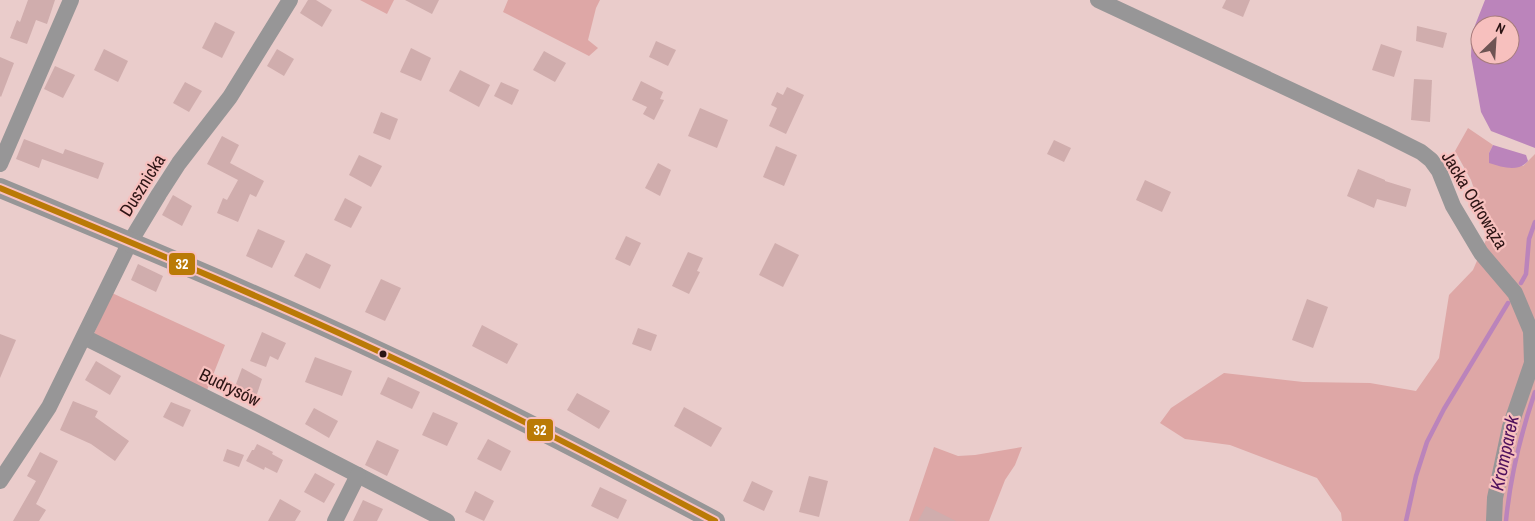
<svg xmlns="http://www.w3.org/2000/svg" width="1535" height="521" viewBox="0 0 1535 521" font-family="'Archivo Narrow',sans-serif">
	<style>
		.green { fill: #dea7a6 }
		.water { fill: #bb84bb; fill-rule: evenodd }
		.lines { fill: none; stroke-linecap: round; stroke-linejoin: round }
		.stream { stroke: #bb84bb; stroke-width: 4.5 }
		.building { fill: #d0adad }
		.minor { stroke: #979697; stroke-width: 16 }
		.tertiary { stroke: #979697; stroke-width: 20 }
		.bus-1-casing { stroke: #f7c0be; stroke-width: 10 }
		.bus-1 { stroke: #ba7a06; stroke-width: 6 }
		.bus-dot { fill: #2c1414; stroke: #f7c0be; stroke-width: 2 }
		.labels { text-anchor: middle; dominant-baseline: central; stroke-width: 4.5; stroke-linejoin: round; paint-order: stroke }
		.street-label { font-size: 18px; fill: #2c1414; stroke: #f7c0be }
		.water-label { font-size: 19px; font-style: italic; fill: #50115c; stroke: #f7c0be }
		.line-badge { stroke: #f7c0be; stroke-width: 2 }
		.badge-label { font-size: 14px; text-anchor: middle; font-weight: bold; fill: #fff }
	</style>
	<rect width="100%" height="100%" fill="#eacccb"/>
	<g class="green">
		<polygon points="360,0 394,0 387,14"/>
		<polygon points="508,0 600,0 596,8 588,40 598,48 589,56 503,12"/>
		<polygon points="1468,128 1493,145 1489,153 1523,166 1535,154 1535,521 1342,521 1341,513 1317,478 1230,445 1185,439 1160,423 1171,408 1224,373 1303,382 1370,383 1416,391 1439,358 1449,295 1473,270 1489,233 1471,180 1455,151"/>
		<polygon points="112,293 225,345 207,390 93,336"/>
		<polygon points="934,447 958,456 975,455 1022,447 1015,465 1005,480 989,521 909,521"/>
	</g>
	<g class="water">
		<path d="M1485,0h50v148l-44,-17 -10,-19 -10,-56 1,-23zM1480,25h30v30h-30z"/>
		<path d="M1493,145l33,10 2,6c-11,12 -25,6 -39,2v-10z"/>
	</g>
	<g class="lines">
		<g class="stream">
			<polyline points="1521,283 1526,274 1529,239 1535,222"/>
			<polyline points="1406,521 1416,476 1427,442 1444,409 1508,303"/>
			<path d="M1506,521c4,-43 15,-88 29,-129"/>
		</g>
	</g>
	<g class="building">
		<polygon points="28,0 55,0 47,24 36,20 27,44 10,38 17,20 20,22"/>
		<polygon points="308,0 316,0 332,10 322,27 300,13"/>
		<polygon points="405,0 439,0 432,14"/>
		<polygon points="1226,0 1250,0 1243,17 1222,8"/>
		<polygon points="215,22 235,32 222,58 202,48"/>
		<polygon points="1417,26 1447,33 1443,48 1416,41"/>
		<polygon points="656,41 676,50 668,66 649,57"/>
		<polygon points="1381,44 1402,51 1394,77 1372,70"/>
		<polygon points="411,48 431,58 421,81 400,72"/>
		<polygon points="104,49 128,61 118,82 94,70"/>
		<polygon points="277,49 294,59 284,76 267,66"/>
		<polygon points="544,51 566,63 555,82 533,70"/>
		<polygon points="0,57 14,63 1,97 0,96"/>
		<polygon points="55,66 75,75 63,98 44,89"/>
		<polygon points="460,70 490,85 479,107 449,91"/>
		<polygon points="1414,79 1432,80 1430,122 1411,120"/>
		<polygon points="641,81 663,92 660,99 664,100 654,120 643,114 647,107 632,100"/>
		<polygon points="185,82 202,91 189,112 173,103"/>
		<polygon points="501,82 519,90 512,105 494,96"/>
		<polygon points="787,87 804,95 786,134 769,126 777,108 771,105 777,92 783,95"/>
		<polygon points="700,108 728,120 717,148 688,136"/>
		<polygon points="381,112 398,119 390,140 373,133"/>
		<polygon points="222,136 239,145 230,163 264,181 256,197 250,194 238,222 217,213 223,198 227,200 238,180 207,164"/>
		<polygon points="24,139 63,154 65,149 104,163 98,179 42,159 39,168 16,159"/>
		<polygon points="1054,140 1071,148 1064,162 1047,154"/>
		<polygon points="776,146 797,155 784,186 763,177"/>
		<polygon points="359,155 382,166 371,187 349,175"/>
		<polygon points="658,163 671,170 660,196 645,188"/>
		<polygon points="1358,169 1385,180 1385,181 1411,189 1406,207 1377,199 1374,208 1347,196"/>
		<polygon points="1145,180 1171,192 1162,212 1136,200"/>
		<polygon points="173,195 192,206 182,226 162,215"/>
		<polygon points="345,198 362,207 351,228 334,220"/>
		<polygon points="258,229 285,241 272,268 246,256"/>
		<polygon points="626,236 641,243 630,266 615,259"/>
		<polygon points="775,243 799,255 783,287 759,275"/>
		<polygon points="688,252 703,258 697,271 700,272 689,294 672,286"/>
		<polygon points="306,253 331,265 320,289 294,276"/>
		<polygon points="138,264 163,276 156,292 131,280"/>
		<polygon points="381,279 401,288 385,321 365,312"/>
		<polygon points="1307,299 1328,307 1313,348 1292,340"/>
		<polygon points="482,325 518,344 507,364 472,346"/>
		<polygon points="638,328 657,335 651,351 632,344"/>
		<polygon points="262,332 286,343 278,360 270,356 266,367 250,361"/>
		<polygon points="0,334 16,340 0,378"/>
		<polygon points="315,357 352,371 342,396 305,382"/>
		<polygon points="96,361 121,376 110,395 85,380"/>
		<polygon points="242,368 262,379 255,400 233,392"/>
		<polygon points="388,377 420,392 412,409 380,394"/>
		<polygon points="577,393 610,411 599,429 567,410"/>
		<polygon points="73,401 98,411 95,417 129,441 115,461 91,444 60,430"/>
		<polygon points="171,402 191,410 183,427 163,417"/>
		<polygon points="684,407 722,428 711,447 674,426"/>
		<polygon points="314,408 338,421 329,438 305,424"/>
		<polygon points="433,412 458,423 447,446 422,435"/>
		<polygon points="488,439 511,451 501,471 477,459"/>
		<polygon points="377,440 399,450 387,476 365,465"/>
		<polygon points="257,444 273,452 272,454 283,460 277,473 265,467 264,470 246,461 252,450 254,450"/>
		<polygon points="227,449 244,455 239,467 223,461"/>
		<polygon points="40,452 58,461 36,504 46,510 39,521 13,521 36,481 27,476"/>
		<polygon points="315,473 335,484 324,503 304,492"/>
		<polygon points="809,476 828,481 819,517 799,512"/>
		<polygon points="752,481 773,491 764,511 743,501"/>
		<polygon points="600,487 627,500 618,519 591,506"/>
		<polygon points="475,491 494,501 484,521 465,512"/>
		<polygon points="280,499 301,511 295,521 268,521"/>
		<polygon points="363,500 383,509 377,521 353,521"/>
		<polygon points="926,506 956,521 918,521"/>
	</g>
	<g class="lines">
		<g class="minor">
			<polyline points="1098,0 1383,133 1421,152 1431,160 1439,171 1453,206 1481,253 1515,293 1531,331 1532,363 1510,427 1495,498 1494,521"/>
			<polyline points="0,164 71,0"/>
			<polyline points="84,337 255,422 447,521"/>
			<polyline points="0,481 49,407 130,242 159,194 179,163 230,97 290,0"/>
			<polyline points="335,521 358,475"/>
		</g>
		<path class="tertiary" d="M0,188c128,53 256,106 382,165 113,52 223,110 333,168"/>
		<defs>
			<path id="bus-1" d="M0,188c143,59 286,119 425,185 98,47 194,97 290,148"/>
		</defs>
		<use href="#bus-1" class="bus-1-casing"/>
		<use href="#bus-1" class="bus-1"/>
	</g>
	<circle class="bus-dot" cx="383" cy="354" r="4.5"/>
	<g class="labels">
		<g class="street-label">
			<text transform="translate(142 185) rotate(-58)">Dusznicka</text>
			<text transform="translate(1475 200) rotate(59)">Jacka Odrowąża</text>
			<text transform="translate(230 387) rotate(26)">Budrysów</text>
		</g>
		<g class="water-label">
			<text transform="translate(1504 453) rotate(-78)">Kromparek</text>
		</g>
	</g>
	<g class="line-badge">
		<rect x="168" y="252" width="28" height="24" rx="5" fill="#ba7a06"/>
		<rect x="526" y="418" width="28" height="24" rx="5" fill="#ba7a06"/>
	</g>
	<g class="badge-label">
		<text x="182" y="269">32</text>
		<text x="540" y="435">32</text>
	</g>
	<g transform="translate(1495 40) rotate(25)"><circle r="24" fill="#f7c0be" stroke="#a67b7a"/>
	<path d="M0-4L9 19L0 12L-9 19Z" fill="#6e5454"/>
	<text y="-8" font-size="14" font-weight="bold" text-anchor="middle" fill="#2c1414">N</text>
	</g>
</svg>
